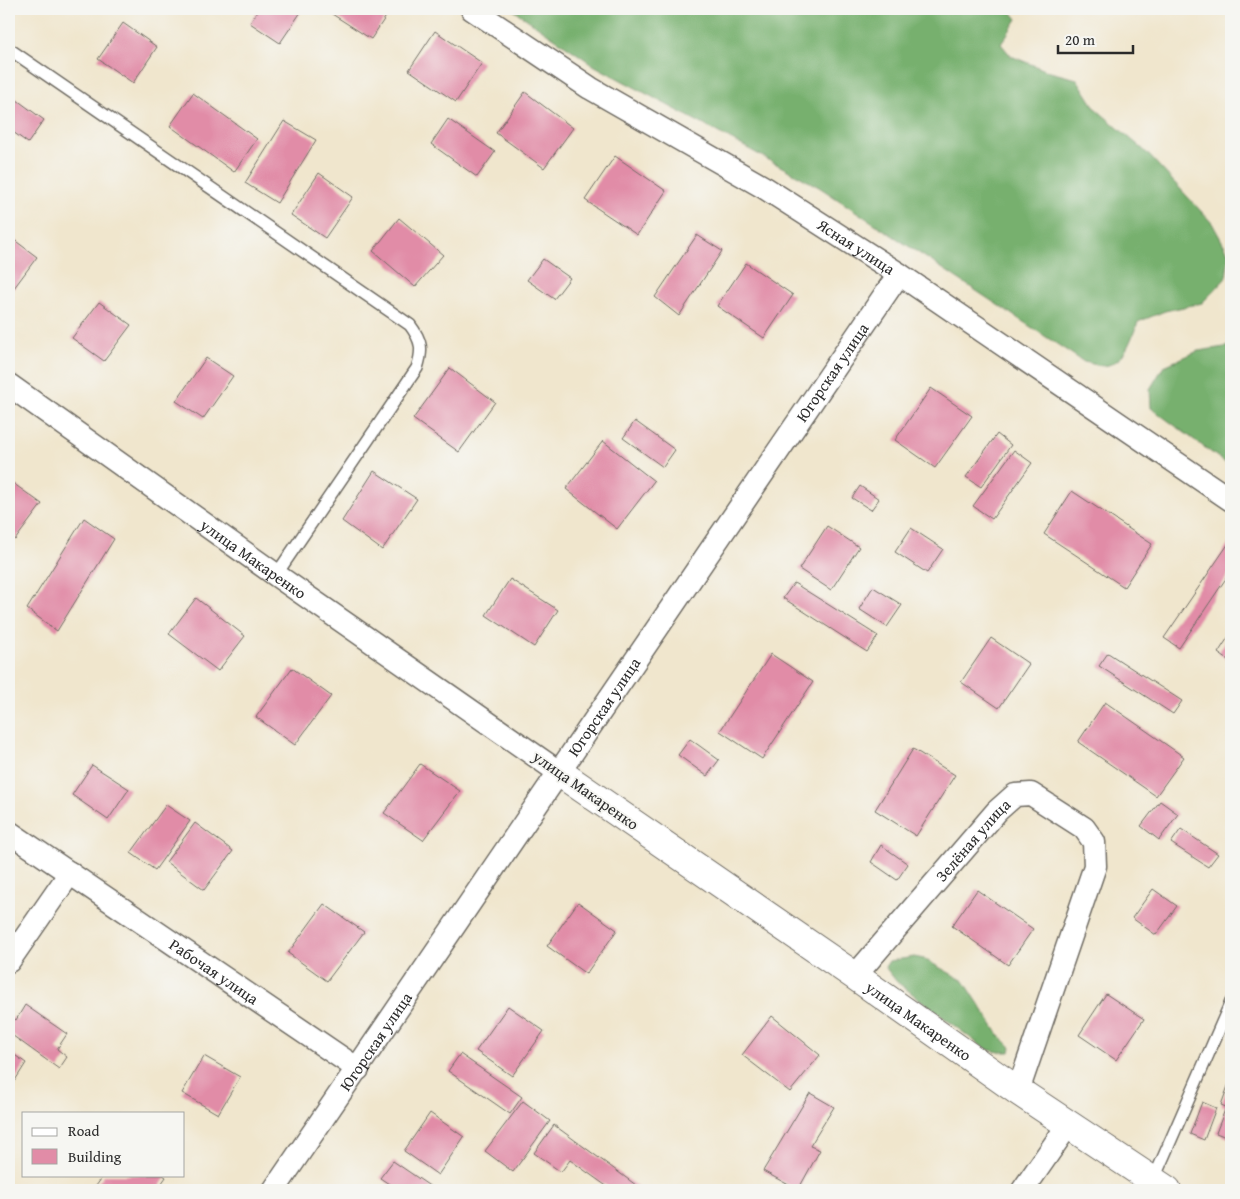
<svg xmlns="http://www.w3.org/2000/svg" width="1240" height="1199" viewBox="0 0 1240 1199" font-family="'Gentium Book Plus',serif">
	<style>
		.forest { fill: #77b06e; stroke: #516e4c }
		.building { fill: #e18ca7 }
		.lines { fill: none; stroke-linecap: round; stroke-linejoin: round }
		.lane-casing { stroke: #706c64; stroke-width: 14 }
		.street-casing { stroke: #706c64; stroke-width: 25 }
		.secondary-casing { stroke: #706c64; stroke-width: 30 }
		.lane { stroke: #fff; stroke-width: 11 }
		.street { stroke: #fff; stroke-width: 22 }
		.secondary { stroke: #fff; stroke-width: 28 }
		.labels { text-anchor: middle; dominant-baseline: central; stroke-width: 4; stroke-linejoin: round; paint-order: stroke }
		.street-label { font-size: 16px; fill: #2b2b2b; stroke: #f6f6f2 }
	</style>
	<rect width="100%" height="100%" fill="#f6f6f2"/>
	<filter id="ink" filterUnits="userSpaceOnUse"><feTurbulence type="fractalNoise" baseFrequency=".02" numOctaves="2"/><feDisplacementMap in="SourceGraphic" scale="10" xChannelSelector="R" yChannelSelector="G"/><feConvolveMatrix kernelMatrix="1 2 1 2 8 2 1 2 1" color-interpolation-filters="sRGB"/></filter>
	<filter id="wash" filterUnits="userSpaceOnUse"><feTurbulence type="fractalNoise" baseFrequency=".0096" numOctaves="4" result="noise"/><feDisplacementMap in="SourceGraphic" scale="20" xChannelSelector="R" yChannelSelector="G"/><feGaussianBlur stdDeviation="1.12" result="paint"/><feColorMatrix in="noise" values="0 0 0 0 0 0 0 0 0 0 0 0 0 0 0 0 0 1.4 0 .05"/><feComposite in="paint" operator="in"/></filter>
	<g filter="url(#wash)">
		<rect width="100%" height="100%" fill="#f0e6cd"/>
		<g class="forest">
			<path d="M512,9h497l8,10 -16,25 10,12 39,16 27,7 19,30 50,43 66,71 17,31 -3,24 -24,25 -37,8 -27,11c-7,17 -13,41 -34,44 -6,0 -14,-3 -20,-4l-265,-175 -224,-121z"/>
			<polygon points="1231,346 1231,467 1151,408 1150,389 1164,366 1198,351"/>
			<polygon points="914,957 924,959 964,981 999,1035 1011,1047 1010,1052 999,1052 985,1049 897,982 885,967 889,961"/>
		</g>
		<g id="blocks">
			<g class="building">
				<polygon points="259,9 303,9 280,43 250,23"/>
				<polygon points="335,9 391,9 371,39 332,14"/>
				<polygon points="123,23 157,47 133,83 98,59"/>
				<polygon points="435,31 482,63 456,102 409,70"/>
				<polygon points="525,92 573,128 544,168 496,133"/>
				<polygon points="193,93 257,139 234,172 170,126"/>
				<polygon points="9,94 44,120 28,143 9,129"/>
				<polygon points="448,119 495,152 477,177 431,144"/>
				<polygon points="284,121 316,140 277,203 245,183"/>
				<polygon points="615,156 666,191 637,235 585,200"/>
				<polygon points="319,173 353,197 325,238 291,215"/>
				<polygon points="399,218 443,255 415,287 373,251"/>
				<polygon points="697,235 722,251 679,316 655,297"/>
				<polygon points="9,236 37,257 11,292 9,291"/>
				<polygon points="543,259 570,278 554,299 527,280"/>
				<polygon points="746,263 793,295 764,338 717,306"/>
				<polygon points="99,302 131,325 104,361 72,338"/>
				<polygon points="206,358 233,376 203,419 176,401"/>
				<polygon points="450,368 495,402 459,452 413,419"/>
				<polygon points="931,388 972,416 935,468 895,440"/>
				<polygon points="635,421 675,450 663,467 623,438"/>
				<polygon points="997,434 1011,445 981,487 966,477"/>
				<polygon points="603,441 654,481 617,529 566,489"/>
				<polygon points="1014,450 1032,463 992,519 973,506"/>
				<polygon points="374,471 417,499 382,550 342,521"/>
				<polygon points="10,481 42,504 15,540 9,535"/>
				<polygon points="860,486 879,499 871,510 852,498"/>
				<polygon points="1072,491 1152,544 1124,587 1044,534"/>
				<polygon points="84,518 114,539 57,631 27,609"/>
				<polygon points="827,526 859,547 831,590 799,569"/>
				<polygon points="911,528 943,549 927,573 895,552"/>
				<polygon points="1231,540 1231,571 1179,648 1164,638"/>
				<polygon points="510,579 558,610 534,647 486,615"/>
				<polygon points="794,583 878,636 867,652 783,598"/>
				<polygon points="873,587 902,605 887,627 859,609"/>
				<polygon points="196,598 245,636 218,671 169,634"/>
				<polygon points="1231,633 1231,662 1218,653"/>
				<polygon points="991,638 1029,664 999,708 961,682"/>
				<polygon points="1108,653 1182,701 1173,714 1099,666"/>
				<polygon points="771,654 813,682 762,759 720,731"/>
				<polygon points="292,668 331,696 295,745 256,717"/>
				<polygon points="1105,702 1184,757 1156,796 1078,742"/>
				<polygon points="690,739 719,760 707,776 678,755"/>
				<polygon points="913,749 955,775 916,836 875,810"/>
				<polygon points="420,764 460,791 423,840 384,813"/>
				<polygon points="92,765 129,789 108,820 72,795"/>
				<polygon points="1160,801 1178,814 1159,840 1141,826"/>
				<polygon points="166,805 190,821 155,870 131,853"/>
				<polygon points="195,823 233,851 204,890 166,862"/>
				<polygon points="1181,829 1218,854 1208,867 1171,843"/>
				<polygon points="881,845 908,864 897,880 871,862"/>
				<polygon points="1153,889 1177,906 1156,935 1132,918"/>
				<polygon points="977,890 1033,929 1008,965 952,926"/>
				<polygon points="578,902 617,930 586,974 547,946"/>
				<polygon points="324,904 364,932 327,981 288,953"/>
				<polygon points="1106,994 1144,1019 1116,1060 1079,1035"/>
				<polygon points="25,1005 67,1034 57,1049 67,1057 59,1069 9,1033 9,1015 16,1020"/>
				<polygon points="508,1006 544,1031 512,1076 476,1051"/>
				<polygon points="772,1016 820,1055 790,1092 742,1055"/>
				<polygon points="9,1051 26,1063 9,1090"/>
				<polygon points="460,1054 522,1097 510,1114 448,1071"/>
				<polygon points="204,1056 240,1077 218,1114 182,1093"/>
				<polygon points="1231,1078 1231,1139 1216,1133 1226,1107 1221,1105"/>
				<polygon points="810,1093 834,1107 810,1146 820,1150 798,1190 763,1171"/>
				<polygon points="523,1101 550,1121 513,1172 485,1151"/>
				<polygon points="1202,1102 1216,1108 1204,1140 1190,1134"/>
				<polygon points="430,1113 464,1137 438,1175 404,1151"/>
				<polygon points="554,1125 640,1188 638,1190 612,1190 570,1160 561,1172 534,1153"/>
				<polygon points="393,1161 431,1187 428,1190 398,1190 380,1178"/>
				<polygon points="104,1175 163,1175 166,1177 157,1190 93,1190"/>
			</g>
		</g>
	</g>
	<g filter="url(#ink)">
		<use href="#blocks" fill-opacity="0" stroke="#706c64" stroke-width="1"/>
		<g class="lines">
			<defs>
				<g id="lane">
					<path d="M9,49l401,276c12,16 13,25 7,43l-141,207"/>
					<polyline points="1153,1181 1231,1002"/>
				</g>
				<g id="street">
					<path id="s1" d="M472,9l118,79 175,100 134,86 332,226"/>
					<path id="s2" d="M9,385l267,190 284,198"/>
					<path id="s3" d="M9,832l349,237"/>
					<polyline points="9,961 70,873"/>
					<path id="s4" d="M855,976l142,-165 18,-16 16,-1 53,34 10,14 1,24 -77,225"/>
					<path id="s5" d="M274,1190l625,-916"/>
					<polyline points="1023,1190 1068,1125"/>
				</g>
				<g id="secondary">
					<path id="s6" d="M560,773l295,203 163,115 149,99"/>
				</g>
			</defs>
			<use href="#lane" class="lane-casing"/>
			<use href="#street" class="street-casing"/>
			<use href="#secondary" class="secondary-casing"/>
			<use href="#lane" class="lane"/>
			<use href="#street" class="street"/>
			<use href="#secondary" class="secondary"/>
		</g>
	</g>
	<g class="labels">
		<g class="street-label">
			<text stroke="none"><textPath href="#s1" startOffset="452">Ясная улица</textPath></text>
			<text stroke="none"><textPath href="#s5" startOffset="990">Югорская улица</textPath></text>
			<text stroke="none"><textPath href="#s2" startOffset="300">улица Макаренко</textPath></text>
			<text stroke="none"><textPath href="#s5" startOffset="585">Югорская улица</textPath></text>
			<text transform="translate(586 790) rotate(35)">улица Макаренко</text>
			<text stroke="none"><textPath href="#s4" startOffset="180">Зелёная улица</textPath></text>
			<text stroke="none"><textPath href="#s3" startOffset="248">Рабочая улица</textPath></text>
			<text stroke="none"><textPath href="#s6" startOffset="436">улица Макаренко</textPath></text>
			<text stroke="none"><textPath href="#s5" startOffset="180">Югорская улица</textPath></text>
		</g>
	</g>
	<rect width="1240" height="1199" fill="none" stroke="#f6f6f2" stroke-width="30"/>
	<rect x="22" y="1112" width="162" height="65" fill="#f6f6f2" stroke="#a5a5a2"/>
	<rect x="32" y="1128" width="25" height="8" fill="#ffffff" stroke="#a5a5a2"/>
	<text x="68" y="1136" font-size="15" fill="#2b2b2b">Road</text>
	<rect x="32" y="1149" width="25" height="15" fill="#e18ca7" stroke="#a5a5a2"/>
	<text x="68" y="1162" font-size="15" fill="#2b2b2b">Building</text>
	<path d="M1058 45v8h75v-8" fill="none" stroke="#2b2b2b" stroke-width="2.5"/>
	<text x="1065" y="45" font-size="15" fill="#2b2b2b" stroke="#f6f6f2" stroke-width="4" paint-order="stroke">20 m</text>
</svg>
